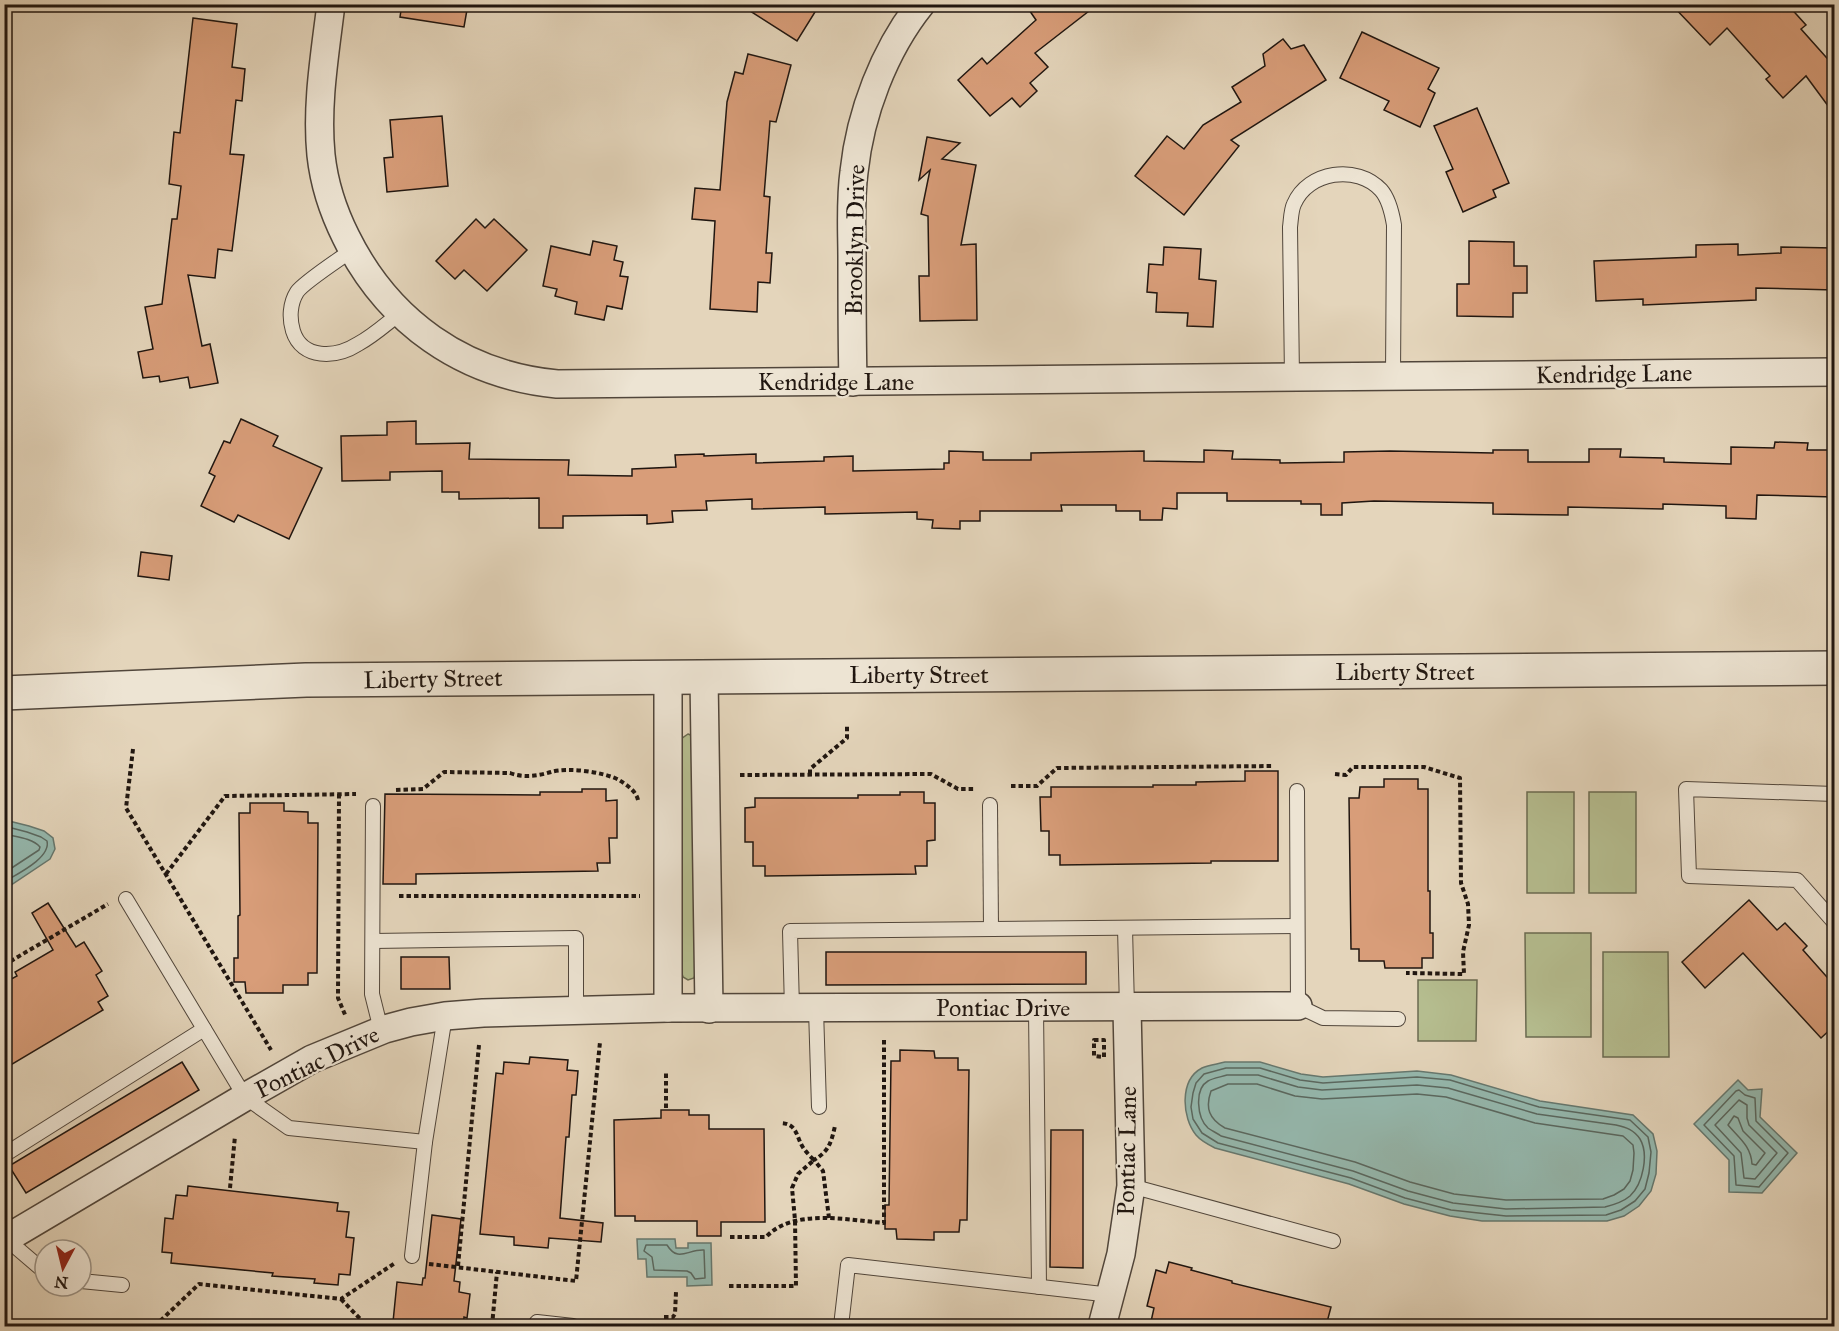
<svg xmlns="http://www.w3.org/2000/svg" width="1839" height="1331" viewBox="0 0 1839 1331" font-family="'IM FELL Great Primer',serif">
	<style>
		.green { fill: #b5bd8f; stroke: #6a6a50; stroke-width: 1.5 }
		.water { fill: #95b9af; stroke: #66786f; stroke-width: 1.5 }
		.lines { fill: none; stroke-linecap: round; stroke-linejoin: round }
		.shore { stroke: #5a6860; stroke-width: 1.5 }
		.building { fill: #d89d79; stroke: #201610; stroke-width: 1.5 }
		.service-casing { stroke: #51463b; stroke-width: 16 }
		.minor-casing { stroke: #51463b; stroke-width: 30 }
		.tertiary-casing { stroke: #51463b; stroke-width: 36 }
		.path { stroke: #201610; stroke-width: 4; stroke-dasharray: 4.5 3; stroke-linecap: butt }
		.service { stroke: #ede4d3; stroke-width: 14 }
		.minor { stroke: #ede4d3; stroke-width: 27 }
		.tertiary { stroke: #ede4d3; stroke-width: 33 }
		.labels { text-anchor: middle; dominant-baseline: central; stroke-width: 4.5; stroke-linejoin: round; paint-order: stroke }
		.street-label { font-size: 24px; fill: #201610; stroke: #ede4d3 }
	</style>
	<rect width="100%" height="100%" fill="#e4d5bb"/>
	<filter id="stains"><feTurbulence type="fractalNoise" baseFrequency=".00333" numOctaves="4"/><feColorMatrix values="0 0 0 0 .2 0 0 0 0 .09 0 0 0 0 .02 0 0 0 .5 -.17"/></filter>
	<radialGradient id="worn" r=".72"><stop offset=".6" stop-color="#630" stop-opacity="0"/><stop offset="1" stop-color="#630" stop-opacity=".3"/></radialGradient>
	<g class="green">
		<polygon points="688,734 693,736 696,972 694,978 688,980 683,977 681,970 681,739"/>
		<rect x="1527" y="792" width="47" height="101"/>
		<rect x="1589" y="792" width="47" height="101"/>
		<polygon points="1525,933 1591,933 1591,1037 1526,1037"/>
		<polygon points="1603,952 1668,952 1669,1057 1603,1057"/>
		<polygon points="1418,980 1477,980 1476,1041 1418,1041"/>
	</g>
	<g class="water">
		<polygon points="5,820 29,826 44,831 53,838 55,849 50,859 5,889"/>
		<path d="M1225,1062h35l41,12 22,3 94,-6 34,4 89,26 93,14 20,19 4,17 -1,23 -5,17 -12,15 -15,10 -17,5h-125l-32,-5 -46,-12 -55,-20 -134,-36c-6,-3 -14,-7 -19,-13 -14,-17 -17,-55 6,-67 7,-3 16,-4 23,-6z"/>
		<polygon points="1738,1080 1748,1090 1762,1089 1760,1117 1797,1153 1762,1193 1729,1192 1729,1160 1694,1124"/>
		<polygon points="637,1239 675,1239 676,1248 688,1248 688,1243 711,1243 712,1285 687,1286 687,1277 647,1277 646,1259 638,1259"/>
	</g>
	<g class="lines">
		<g class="shore">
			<path d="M4,826l23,6 14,5 6,4c4,17 -30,33 -43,41"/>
			<path d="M4,834c12,3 28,4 36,13l-1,3 -35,23"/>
			<polygon points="1226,1068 1260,1068 1300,1080 1323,1083 1417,1077 1450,1080 1539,1107 1630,1120 1648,1137 1651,1152 1649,1173 1645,1189 1635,1201 1621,1210 1606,1215 1506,1216 1451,1210 1405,1198 1351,1178 1218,1143 1202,1133 1193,1119 1191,1107 1193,1093 1196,1083 1204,1074"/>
			<path d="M1227,1075h31l40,12 24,3 95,-5 31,3 89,26 79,11c10,2 18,5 24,14 9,15 3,45 -10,57 -7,6 -17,9 -25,11l-99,2 -53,-6 -45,-12 -55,-20 -132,-35c-4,-3 -9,-5 -13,-8 -11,-10 -14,-39 0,-47 5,-3 13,-4 19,-6z"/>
			<path d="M1228,1084h29l38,12 27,3 95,-5 29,3 89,26 88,13 10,9 1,8 -1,17 -3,11 -6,8 -10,6 -11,4 -97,1 -52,-6 -44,-12 -55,-20 -130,-34c-16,-9 -20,-20 -14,-37z"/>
			<polygon points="1739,1090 1745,1095 1755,1098 1756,1121 1788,1153 1759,1187 1736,1185 1734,1156 1704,1125 1736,1091"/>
			<polygon points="1739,1100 1747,1105 1747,1118 1749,1125 1777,1153 1755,1179 1744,1178 1741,1153 1715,1125"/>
			<path d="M1734,1116l4,2 5,13 22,22 -9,12 -4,-1c-1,-18 -13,-26 -24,-39z"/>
			<path d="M646,1245h21c11,18 21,4 37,5l1,28 -10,1 -4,-6 -4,-2 -33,-1 -2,-13 -8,-6z"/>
		</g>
	</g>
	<g class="building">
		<polygon points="402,4 468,4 464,27 400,17"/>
		<polygon points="739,4 820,4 797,41"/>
		<polygon points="1025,4 1098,4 1035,53 1048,67 1030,83 1037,91 1020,107 1012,98 990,116 958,80 982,58 987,64 1036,20"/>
		<polygon points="1671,4 1787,4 1806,25 1801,29 1834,66 1834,114 1806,76 1783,98 1766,79 1770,76 1727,28 1710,45"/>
		<polygon points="193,18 237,24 232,67 245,69 242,101 236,100 230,154 244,155 232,251 218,249 215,278 188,275 202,346 210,344 218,383 190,388 188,377 160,382 159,376 143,378 138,352 153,349 145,307 162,304 172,219 177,219 181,186 169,184 174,132 180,133"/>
		<polygon points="1362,32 1439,68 1428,89 1435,93 1420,127 1384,110 1389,101 1340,78"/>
		<polygon points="1283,39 1291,49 1304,45 1326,80 1231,140 1239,146 1184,215 1135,176 1167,136 1184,149 1203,125 1241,102 1232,87 1265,66 1263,54"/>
		<polygon points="748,54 791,65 776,122 770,121 764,196 770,197 766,253 772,253 770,283 758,282 757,312 710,309 715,221 692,219 695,188 720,190 727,102 735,72 743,74"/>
		<polygon points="1477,108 1509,183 1493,190 1496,197 1463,212 1446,172 1453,169 1434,126"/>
		<polygon points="442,116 448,186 387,192 384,158 393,157 390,120"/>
		<polygon points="927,137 960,143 942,159 976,165 961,245 976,244 977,320 920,321 919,276 929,276 928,216 921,214 930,170 919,180"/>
		<polygon points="476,219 485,228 494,219 527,250 487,291 464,270 455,279 436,261"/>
		<polygon points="593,241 617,246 614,260 623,262 620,276 628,277 622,309 607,306 604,320 575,314 577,302 555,296 557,289 543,286 551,246 590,255"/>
		<polygon points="1469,241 1514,242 1514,266 1527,266 1527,293 1513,293 1513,317 1457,316 1457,284 1469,284"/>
		<polygon points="1738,244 1738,255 1781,253 1781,247 1834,248 1834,290 1756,288 1756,300 1643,305 1643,299 1596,301 1594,261 1696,257 1696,245"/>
		<polygon points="1164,247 1201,249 1199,279 1216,281 1213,327 1187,326 1188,313 1156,312 1157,293 1147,292 1149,264 1163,265"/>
		<polygon points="241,419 278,436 273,446 322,468 289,539 238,515 234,522 201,506 215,476 209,473 224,441 230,443"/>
		<polygon points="416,421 416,444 470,443 469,459 569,460 568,475 632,476 632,469 676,467 675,455 704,454 704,456 756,454 756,463 824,461 824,457 853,456 853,471 944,469 944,463 949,463 949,451 983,452 983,460 1031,460 1031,453 1144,451 1144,461 1204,462 1204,450 1233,451 1232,459 1280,460 1280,463 1344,462 1344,452 1390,451 1493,453 1493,450 1528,450 1528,462 1589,462 1589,449 1621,449 1620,457 1664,458 1664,462 1731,464 1731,447 1774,448 1775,442 1808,443 1807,450 1834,450 1834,497 1757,495 1756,519 1726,518 1726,506 1663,504 1663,509 1568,507 1568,515 1493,514 1493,503 1374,501 1342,503 1342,515 1321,515 1321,504 1301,504 1301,501 1227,501 1227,493 1177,493 1177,509 1163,508 1162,520 1140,520 1140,511 1116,511 1116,505 1061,505 1062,511 980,511 980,521 960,521 960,529 932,528 933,520 917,519 917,512 825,514 825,507 752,509 752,499 706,501 707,510 672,511 673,522 647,524 647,515 563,516 563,528 539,528 539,498 459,499 459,492 442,492 442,471 390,472 390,480 342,481 341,436 387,435 387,422"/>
		<polygon points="141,552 172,556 169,580 138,576"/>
		<polygon points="1245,771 1278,771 1278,861 1211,861 1211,863 1060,865 1060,855 1049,855 1049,831 1041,831 1040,797 1051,797 1051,787 1153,787 1153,785 1196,785 1196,782 1245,781"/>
		<polygon points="1384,779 1418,779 1418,789 1428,789 1428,891 1430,891 1430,933 1433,933 1433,958 1422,958 1422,968 1385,968 1384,961 1359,961 1359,949 1351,949 1349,798 1359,798 1360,787 1384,787"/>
		<polygon points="582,789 606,789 606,801 617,800 617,838 609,838 610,863 597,863 598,871 416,874 416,884 383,884 385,794 540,795 540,792 582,792"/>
		<polygon points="900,792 924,792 924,803 935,803 935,840 927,841 927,866 915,866 916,874 765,876 765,866 753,866 753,842 745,842 745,808 755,807 755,798 858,798 858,795 900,795"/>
		<polygon points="250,803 284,803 284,811 308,812 308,823 318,823 317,973 308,973 308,985 283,985 283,993 246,993 245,982 234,982 234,958 238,958 238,916 240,915 239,813 250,813"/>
		<polygon points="1749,900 1777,930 1785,923 1807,946 1803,950 1834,985 1834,1026 1821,1038 1743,953 1705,988 1682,962"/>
		<polygon points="48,903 76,947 84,942 102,971 96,975 108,996 98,1002 103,1010 4,1069 4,983 17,976 15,972 53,950 32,913"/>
		<polygon points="826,952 1086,952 1086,984 826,985"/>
		<polygon points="401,957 449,957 450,989 401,989"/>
		<polygon points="900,1050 934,1051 935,1058 958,1058 958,1070 969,1070 967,1220 960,1220 959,1232 934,1232 934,1240 897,1239 896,1229 885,1229 885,1205 889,1205 891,1061 900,1061"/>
		<polygon points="530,1057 568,1060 567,1070 578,1071 576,1095 572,1095 569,1137 566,1137 560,1218 603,1223 601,1242 549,1238 548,1248 514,1245 514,1237 480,1234 496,1073 503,1074 504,1062 529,1064"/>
		<polygon points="182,1062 199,1090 26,1193 9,1166"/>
		<polygon points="661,1110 689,1110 689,1115 709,1115 709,1129 764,1129 765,1222 721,1222 721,1236 697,1236 697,1221 635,1221 635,1216 615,1216 614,1120 661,1118"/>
		<polygon points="1051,1130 1083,1130 1083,1268 1050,1267"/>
		<polygon points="188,1186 338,1203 337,1211 349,1212 346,1237 354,1238 350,1275 339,1274 338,1285 314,1283 315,1279 272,1276 273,1273 171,1263 172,1253 162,1252 165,1218 173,1219 176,1195 187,1196"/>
		<polygon points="432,1215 461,1219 454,1281 460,1282 459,1292 470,1294 467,1318 464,1317 463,1326 397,1326 397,1323 393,1322 397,1282 422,1285 423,1278 425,1278"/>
		<polygon points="1169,1262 1192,1268 1191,1270 1232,1281 1232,1283 1331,1307 1326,1326 1150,1326 1154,1308 1147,1306 1156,1270 1166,1273"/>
	</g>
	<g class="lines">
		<defs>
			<g id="service">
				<path d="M352,250c-12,9 -48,32 -55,42 -7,11 -8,26 -4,39 9,29 43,27 65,13 15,-8 28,-20 41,-30"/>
				<path d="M1292,378l-2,-151c1,-7 1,-17 4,-23 14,-33 63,-40 87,-14 8,9 11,23 13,35l-1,151"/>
				<polyline points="1297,791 1298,1006 1323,1018 1398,1019"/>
				<polyline points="1834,794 1686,789 1689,876 1797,880 1834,922"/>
				<polyline points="990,805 991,929"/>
				<polyline points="373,806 372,994 381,1030"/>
				<polyline points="126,899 245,1097 289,1128 425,1142"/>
				<polyline points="1125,928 1127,1008"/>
				<polyline points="373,941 576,938 576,1011"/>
				<polyline points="1036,1008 1039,1287"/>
				<polyline points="792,1009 790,931 1297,926"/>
				<polyline points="816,1009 819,1107"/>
				<polyline points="4,1155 204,1029"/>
				<polyline points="1131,1186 1333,1241"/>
				<polyline points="4,1237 45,1272"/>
				<polyline points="412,1256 425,1142 445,1016"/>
				<polyline points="81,1281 122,1285"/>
				<polyline points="536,1326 537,1322 573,1326"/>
				<polyline points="841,1326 848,1265 1111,1295"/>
			</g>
			<g id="minor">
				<path d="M331,4c-6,50 -15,101 -10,151 3,28 12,56 25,82 42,85 117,138 211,147l1277,-12"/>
				<path d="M853,382c-1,-41 -1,-82 -1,-123 0,-29 -2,-58 2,-87 6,-58 30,-122 67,-168"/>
				<polyline points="704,677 709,1009"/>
				<polyline points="668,1008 668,677"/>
				<polyline points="4,1240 245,1097 312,1059 385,1029 411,1022 445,1016 483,1013 668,1008 1298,1006"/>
				<polyline points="1102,1326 1121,1254 1131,1186 1127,1008"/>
			</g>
			<polyline id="tertiary" points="4,693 306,680 1834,668"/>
		</defs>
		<use href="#service" class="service-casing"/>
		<use href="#minor" class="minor-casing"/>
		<use href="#tertiary" class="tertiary-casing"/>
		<g class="path">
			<polyline points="133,749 126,808 271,1050"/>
			<polyline points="810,774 810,769 847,738 847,726"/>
			<polyline points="1335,774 1346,775 1353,767 1424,767 1460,778 1461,883 1468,904 1469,925 1463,952 1464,974 1406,973"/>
			<polyline points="740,775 931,774 958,789 976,789"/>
			<polyline points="1011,786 1037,786 1057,768 1274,766"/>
			<path d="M396,790l27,-1 21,-17 66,1c13,5 28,3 41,-1 17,-5 53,0 68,8 8,5 17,11 19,20"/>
			<polyline points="339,794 338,998 346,1017"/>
			<polyline points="166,874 225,796 356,794"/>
			<polyline points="399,896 640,896"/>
			<polyline points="4,965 108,904"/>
			<polygon points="1094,1040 1104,1040 1104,1057 1094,1056"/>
			<polyline points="666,1108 666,1073"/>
			<polyline points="230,1188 235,1136"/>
			<path d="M829,1218l-6,-47 -9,-11c15,-9 17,-17 21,-34"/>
			<path d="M730,1237h36c27,-29 82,-17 118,-14v-183"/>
			<polyline points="429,1264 576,1281 600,1042"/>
			<polyline points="458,1266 479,1045"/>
			<path d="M729,1286h67l-1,-66 -3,-32 6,-14 16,-14c-3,-3 -7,-7 -10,-11 -8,-11 -6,-26 -24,-26"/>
			<polyline points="341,1299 366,1325"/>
			<polyline points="664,1317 673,1317 675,1314 676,1292"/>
			<polyline points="155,1326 199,1284 341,1299 395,1263"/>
			<polyline points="492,1326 497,1272"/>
		</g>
		<use href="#service" class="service"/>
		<use href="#minor" class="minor"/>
		<use href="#tertiary" class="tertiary"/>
	</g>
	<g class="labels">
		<g class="street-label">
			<text transform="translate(855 240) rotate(-89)">Brooklyn Drive</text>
			<text transform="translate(1614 374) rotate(-1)">Kendridge Lane</text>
			<text x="836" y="382">Kendridge Lane</text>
			<text x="1405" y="672">Liberty Street</text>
			<text x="919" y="675">Liberty Street</text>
			<text transform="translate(433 679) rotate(-1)">Liberty Street</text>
			<text x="1003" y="1008">Pontiac Drive</text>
			<text transform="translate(317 1062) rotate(-26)">Pontiac Drive</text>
			<text transform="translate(1127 1151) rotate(-89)">Pontiac Lane</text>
		</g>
	</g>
	<rect width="1839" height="1331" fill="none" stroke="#e4d5bb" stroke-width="24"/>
	<rect x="6" y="6" width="1827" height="1319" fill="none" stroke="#201610" stroke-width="3"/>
	<rect x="12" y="12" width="1815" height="1307" fill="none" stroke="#201610" stroke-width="1.5"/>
	<g transform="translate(63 1268) rotate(187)"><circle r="28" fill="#ede4d3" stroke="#9b9285" stroke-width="1.5"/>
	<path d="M0-4.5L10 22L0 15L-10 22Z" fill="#8f2418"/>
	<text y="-9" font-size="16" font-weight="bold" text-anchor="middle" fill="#201610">N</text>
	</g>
	<rect width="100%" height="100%" filter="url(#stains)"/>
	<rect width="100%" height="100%" fill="url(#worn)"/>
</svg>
